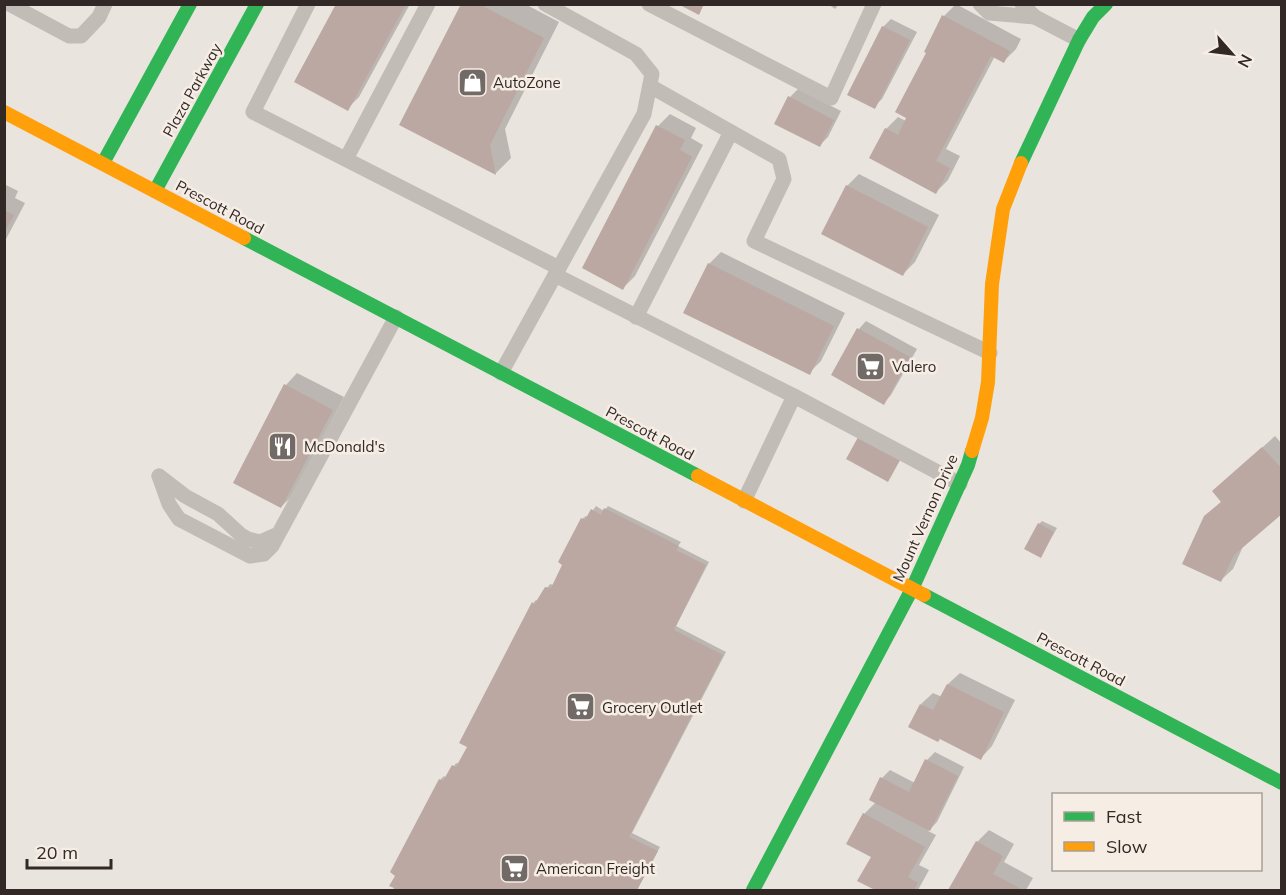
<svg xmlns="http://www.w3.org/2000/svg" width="1286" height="895" viewBox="0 0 1286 895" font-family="Mulish,sans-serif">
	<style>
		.shadow { fill: #0003 }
		.building { fill: #bba8a2 }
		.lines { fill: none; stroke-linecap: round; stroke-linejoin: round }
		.lane { stroke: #c2bcb7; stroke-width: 15 }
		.fast { stroke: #30b455; stroke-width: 14 }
		.slow { stroke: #ff9f0a; stroke-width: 14 }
		.labels { text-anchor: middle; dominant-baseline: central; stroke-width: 5; stroke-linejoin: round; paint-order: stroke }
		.poi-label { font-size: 15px; fill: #322927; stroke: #f6ede5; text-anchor: start }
		.street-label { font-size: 15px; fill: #322927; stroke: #f6ede5 }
	</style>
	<rect width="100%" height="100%" fill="#eae4de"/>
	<g class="shadow">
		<polygon points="338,4 410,4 359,97 347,109"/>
		<polygon points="462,4 525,4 559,22 505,129 511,158 496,173 401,125"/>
		<polygon points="828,4 839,4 835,9"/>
		<polygon points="956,4 1021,39 1016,49 1004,61 995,56 946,149 960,156 948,180 936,192 886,129 898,117 906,121 928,52 944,16"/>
		<polygon points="891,19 917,32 882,99 874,107 883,27"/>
		<polygon points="798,89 841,111 828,137 820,145 790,97"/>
		<polygon points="670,114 696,128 691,138 703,145 635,276 623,288 584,268 658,126"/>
		<polygon points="859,174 939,215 915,262 903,274 847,186"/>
		<polygon points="4,184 18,191 15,198 25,203 4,243"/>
		<polygon points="721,252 845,313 821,361 809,373 709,264"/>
		<polygon points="866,321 917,349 891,395 884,403 833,375 859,329"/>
		<polygon points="297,373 344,397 293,495 281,507 286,385"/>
		<polygon points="1275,436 1282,444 1282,512 1244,544 1233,569 1221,580 1205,517 1222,501 1226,480"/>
		<polygon points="596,506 604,511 608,506 681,542 678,546 709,562 676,626 726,652 632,833 660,847 637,890 395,890 440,780 444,776 446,778 456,763 460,764 469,747 461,743 533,603 536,600 538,601 550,584 554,585 582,519 586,516 588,517"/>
		<polygon points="1042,521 1057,528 1041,556 1039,524"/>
		<polygon points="960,673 1015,700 992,746 981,758 921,704 933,693 942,697 948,684"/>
		<polygon points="935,752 964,767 937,822 928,831 936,835 919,865 929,870 918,890 878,890 859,880 873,856 864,814 876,802 882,778 890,770 915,783 927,760"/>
		<polygon points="989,830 1014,844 1004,862 1033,878 1026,890 950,890 977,842"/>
	</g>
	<g class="building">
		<polygon points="336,4 406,4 348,111 294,82"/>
		<polygon points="461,4 479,4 544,38 490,145 496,175 399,125"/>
		<polygon points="678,4 704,4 699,15"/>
		<polygon points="942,15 1010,51 1004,63 991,56 936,161 950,168 936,194 869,158 885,128 898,135 906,118 895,112 926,53 924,52"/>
		<polygon points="882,26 910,40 875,109 847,95"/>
		<polygon points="788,96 834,120 820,147 774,124"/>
		<polygon points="656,125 685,140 680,150 692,157 623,290 582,268"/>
		<polygon points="846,185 928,227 903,276 821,234"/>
		<polygon points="4,210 14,215 4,233"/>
		<polygon points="708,263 834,326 810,375 683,313"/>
		<polygon points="857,328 910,357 884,405 831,375"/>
		<polygon points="284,384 333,410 281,508 233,483"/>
		<polygon points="862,430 904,453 888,482 846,459"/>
		<polygon points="1262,447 1282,469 1282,514 1234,555 1221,582 1182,564 1204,516 1221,502 1212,491"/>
		<polygon points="604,508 679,546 676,550 706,565 674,630 723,655 629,837 658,851 637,890 393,890 394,888 389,886 395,876 390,872 439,779 443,781 452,765 456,767 467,747 459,743 532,602 534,605 545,587 551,588 562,565 558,562 581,518 585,520 591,509 601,515"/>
		<polygon points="1038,523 1054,532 1041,558 1024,549"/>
		<polygon points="947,684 1004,712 981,760 940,739 938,742 908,727 920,704 933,710"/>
		<polygon points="925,759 958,776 930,831 869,800 880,777 909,792"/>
		<polygon points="863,813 925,847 908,877 918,883 914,890 875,890 857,881 871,857 846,844"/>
		<polygon points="976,841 1003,856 993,874 1023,890 948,890"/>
	</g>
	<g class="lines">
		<g class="lane">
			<polyline points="9,4 69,36 81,36 99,17 105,4"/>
			<polyline points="308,4 253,112 559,268"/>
			<polyline points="649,4 831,98 874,4"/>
			<polyline points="980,4 989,13 1035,17"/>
			<polyline points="1022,4 1035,17 1079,40"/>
			<polyline points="650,86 779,159 784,179 754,241 990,353"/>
			<polyline points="346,159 428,4"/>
			<polyline points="555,275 794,396 960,484"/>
			<polyline points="636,317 731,132"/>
			<polyline points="501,373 644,114 652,74 636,54 545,4"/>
			<polyline points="159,476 169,504 179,519 250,556 264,554 272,546 396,317"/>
			<polyline points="159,476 185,496 218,514 241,535 248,539 260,542 278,534"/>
			<polyline points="744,501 794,396"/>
		</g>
		<g class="fast">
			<polyline points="103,163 190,4"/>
			<polyline points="1021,163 1079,40 1093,17 1106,4"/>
			<polyline points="155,191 257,4"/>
			<polyline points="244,238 698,476"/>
			<polyline points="924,595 1282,783"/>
			<polyline points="753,890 912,589 968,465 972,451"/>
		</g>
		<g class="slow">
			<polyline points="4,112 244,238"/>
			<polyline points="972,451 982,418 988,382 992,284 1003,209 1021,163"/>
			<polyline points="698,476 924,595"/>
		</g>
	</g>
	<defs>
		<symbol id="shop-square" viewBox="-11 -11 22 22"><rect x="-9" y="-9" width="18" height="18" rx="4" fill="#726a67" stroke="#f6ede5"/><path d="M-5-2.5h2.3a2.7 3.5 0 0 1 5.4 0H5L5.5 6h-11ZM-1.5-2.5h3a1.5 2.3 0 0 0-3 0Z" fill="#fff"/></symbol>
		<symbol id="supermarket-square" viewBox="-11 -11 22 22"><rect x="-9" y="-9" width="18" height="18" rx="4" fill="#726a67" stroke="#f6ede5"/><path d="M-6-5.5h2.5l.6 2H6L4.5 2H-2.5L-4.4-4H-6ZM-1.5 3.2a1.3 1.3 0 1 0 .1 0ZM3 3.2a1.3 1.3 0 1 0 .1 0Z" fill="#fff"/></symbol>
		<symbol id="restaurant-square" viewBox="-11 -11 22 22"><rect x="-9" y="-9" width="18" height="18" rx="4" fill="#726a67" stroke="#f6ede5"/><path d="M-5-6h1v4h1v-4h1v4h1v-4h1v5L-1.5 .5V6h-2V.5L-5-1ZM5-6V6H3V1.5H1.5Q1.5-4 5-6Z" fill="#fff"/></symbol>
	</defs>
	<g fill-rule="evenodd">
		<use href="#shop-square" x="456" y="66" width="33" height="33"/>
		<use href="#supermarket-square" x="854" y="350" width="33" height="33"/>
		<use href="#restaurant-square" x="266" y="430" width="33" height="33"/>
		<use href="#supermarket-square" x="564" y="690" width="33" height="33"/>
		<use href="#supermarket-square" x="498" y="852" width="33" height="33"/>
	</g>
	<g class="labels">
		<g class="poi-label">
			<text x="493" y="82">AutoZone</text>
			<text x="892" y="366">Valero</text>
			<text x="304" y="446">McDonald's</text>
			<text x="602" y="707">Grocery Outlet</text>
			<text x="536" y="868">American Freight</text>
		</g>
		<g class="street-label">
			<text transform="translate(192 90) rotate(-61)">Plaza Parkway</text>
			<text transform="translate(220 207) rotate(28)">Prescott Road</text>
			<text transform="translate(650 433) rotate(28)">Prescott Road</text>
			<text transform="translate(925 518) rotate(-66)">Mount Vernon Drive</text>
			<text transform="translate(1081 659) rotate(28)">Prescott Road</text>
		</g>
	</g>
	<rect width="1286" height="895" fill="none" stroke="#322927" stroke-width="12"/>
	<rect x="1052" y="793" width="210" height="78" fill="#f6ede5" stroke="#a89f99" stroke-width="1.5"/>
	<rect x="1064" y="812" width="30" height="9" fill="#30b455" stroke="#a89f99" stroke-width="1.5"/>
	<text x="1106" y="823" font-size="18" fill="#322927">Fast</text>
	<rect x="1064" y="842" width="30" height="9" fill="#ff9f0a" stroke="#a89f99" stroke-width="1.5"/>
	<text x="1106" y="853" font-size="18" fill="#322927">Slow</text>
	<g transform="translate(1232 54) rotate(118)" stroke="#f6ede5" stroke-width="4.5" paint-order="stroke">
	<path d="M0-4.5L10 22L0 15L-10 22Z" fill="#322927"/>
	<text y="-9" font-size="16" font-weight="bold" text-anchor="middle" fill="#322927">N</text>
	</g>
	<path d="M27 859v9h84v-9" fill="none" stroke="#322927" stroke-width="3"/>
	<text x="36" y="859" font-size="18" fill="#322927" stroke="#f6ede5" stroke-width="4.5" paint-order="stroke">20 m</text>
</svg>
